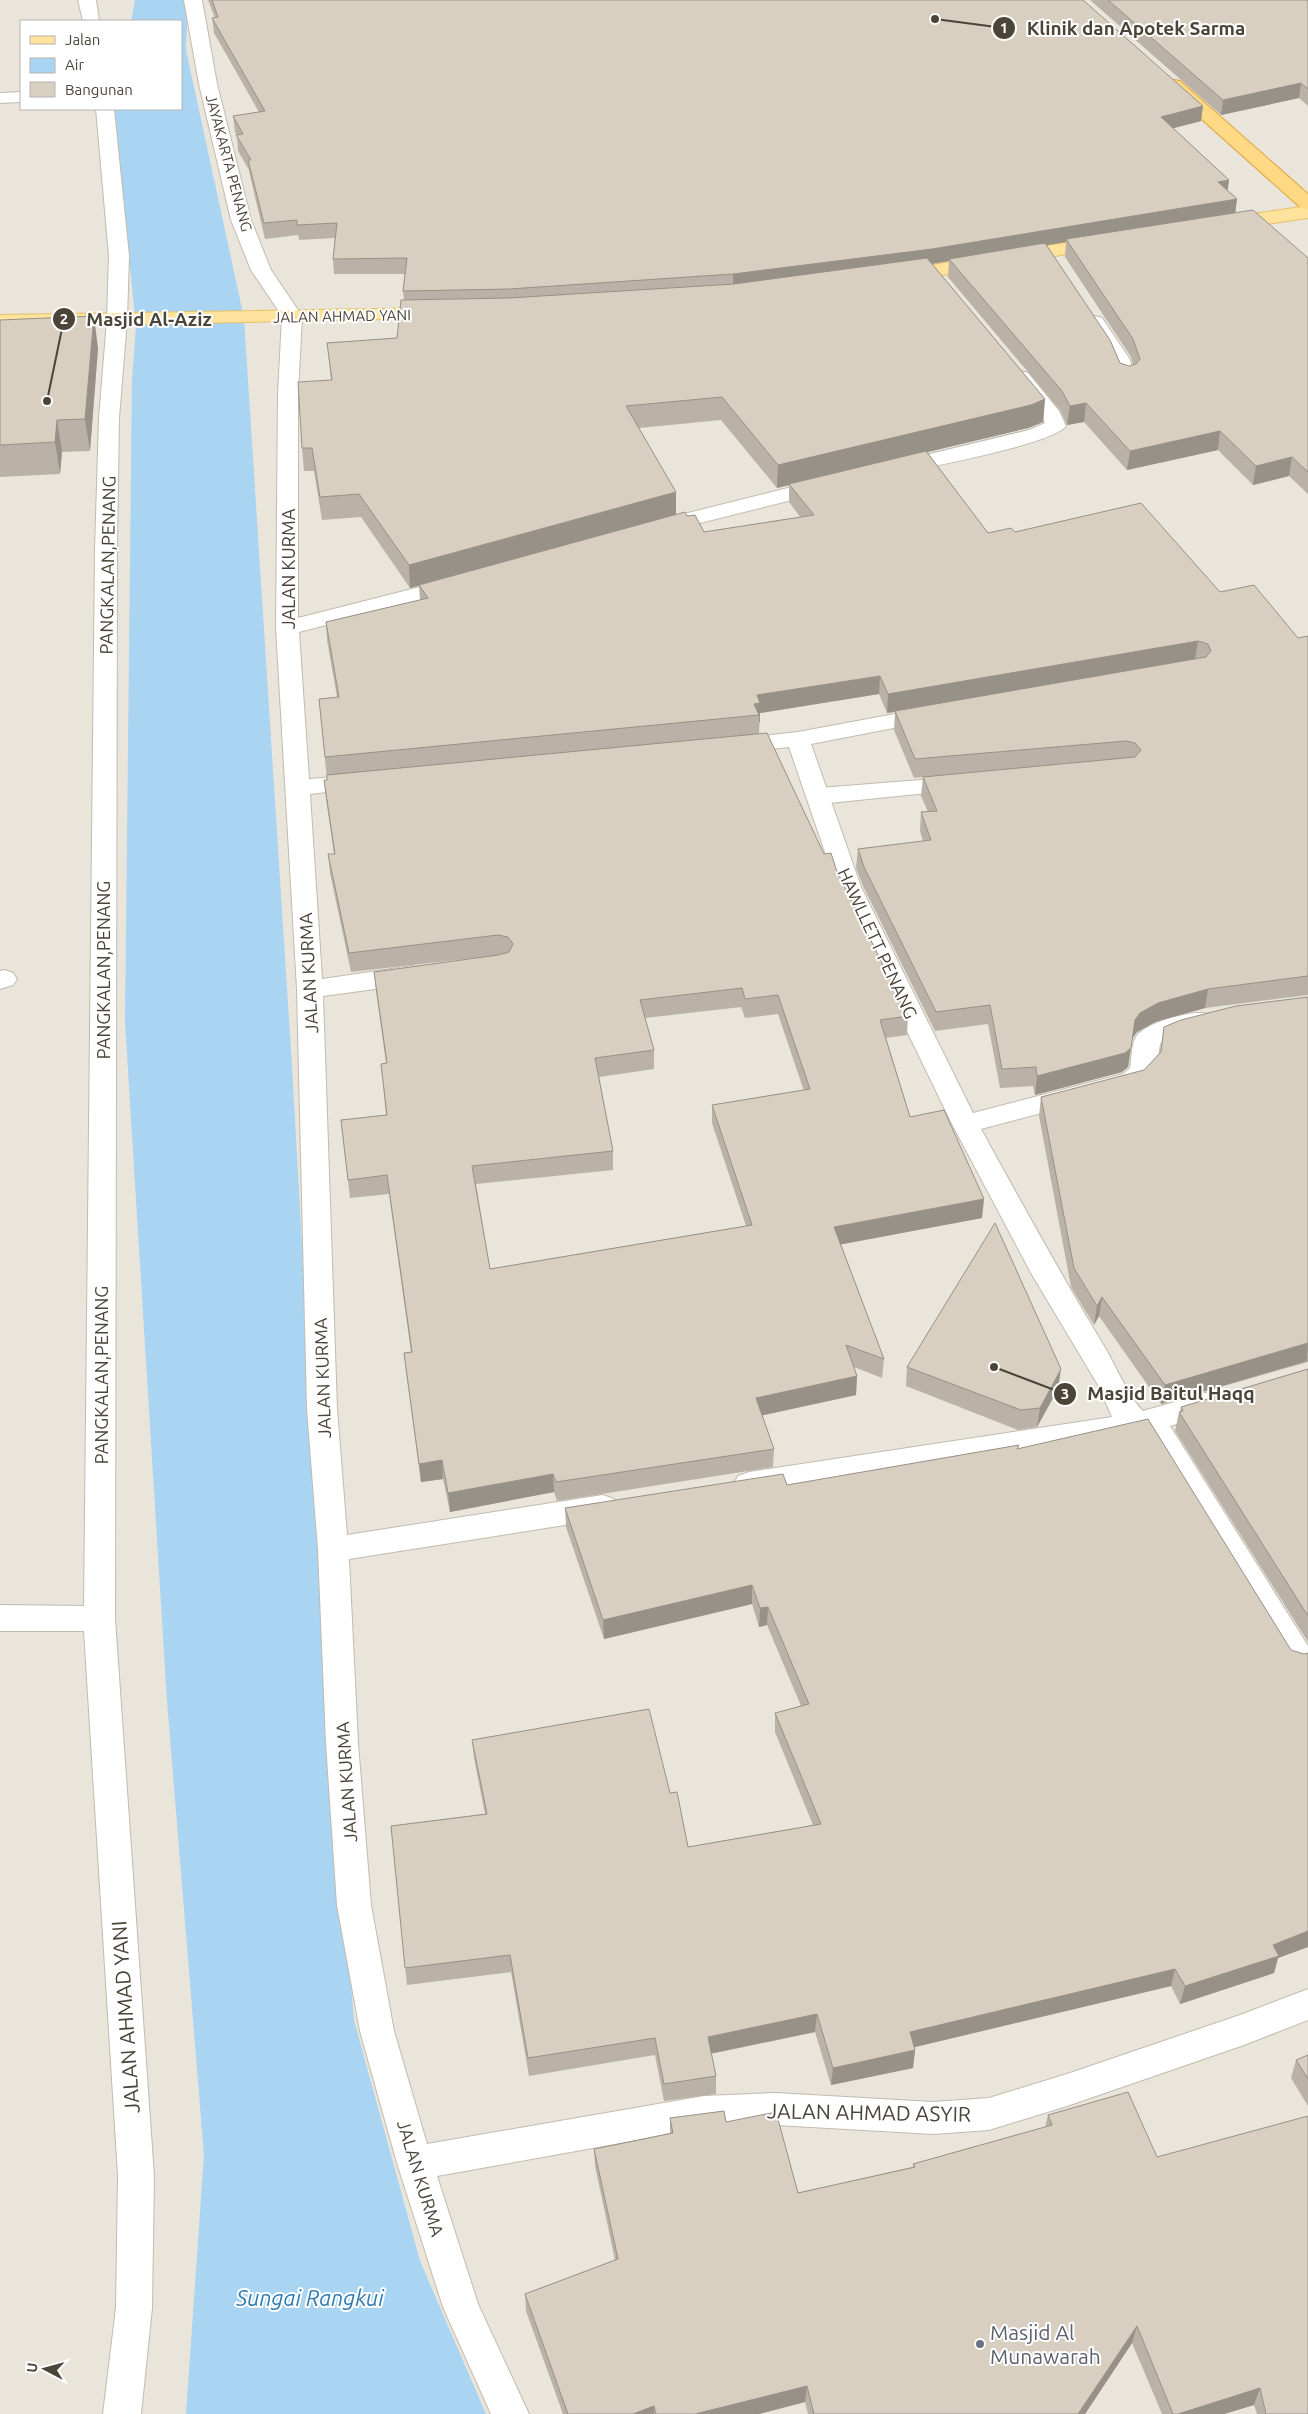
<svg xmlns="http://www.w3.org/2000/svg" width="1308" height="2414" viewBox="0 0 1308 2414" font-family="Ubuntu,sans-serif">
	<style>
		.residential { fill: #eae5da; fill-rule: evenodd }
		.water { fill: #a9d4f2 }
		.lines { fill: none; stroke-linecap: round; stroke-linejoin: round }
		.service-casing { stroke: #c2bbae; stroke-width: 2 }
		.minor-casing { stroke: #c2bbae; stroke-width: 2 }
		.primary-casing { stroke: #e6c16a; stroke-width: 2 }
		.trunk-casing { stroke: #e0a43c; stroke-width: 2 }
		.service { fill: #fff; fill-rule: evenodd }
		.minor { fill: #fff; fill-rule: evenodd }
		.primary { fill: #ffe39c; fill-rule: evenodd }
		.trunk { fill: #ffd985; fill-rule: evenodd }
		.wall { fill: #bab2a6; fill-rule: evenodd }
		.shaded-wall { fill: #979187 }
		.building { fill: #d8cfc1; stroke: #979187; fill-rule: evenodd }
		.worship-dot { fill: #6b7280; stroke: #fff; stroke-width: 2 }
		.labels { text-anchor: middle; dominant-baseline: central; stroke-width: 4; stroke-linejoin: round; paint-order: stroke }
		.far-street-label { font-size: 15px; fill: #4b4439; stroke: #fff }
		.street-label { font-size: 18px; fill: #4b4439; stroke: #fff }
		.near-street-label { font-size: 21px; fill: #4b4439; stroke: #fff }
		.near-worship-label { font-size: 21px; fill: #5b616d; stroke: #fff; text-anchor: start }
		.near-water-label { font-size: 22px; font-style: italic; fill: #2e7ab2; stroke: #fff }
		.leader { fill: none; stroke: #4b4439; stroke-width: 2 }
		.callout-dot { fill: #4b4439; stroke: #fff; stroke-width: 2 }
		.mark-label { font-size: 15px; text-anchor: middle; font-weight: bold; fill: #fff }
		.callout-label { font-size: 19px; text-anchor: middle; font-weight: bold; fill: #4b4439; stroke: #fff; stroke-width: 4; stroke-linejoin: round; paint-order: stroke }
	</style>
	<rect width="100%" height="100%" fill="#f6f3ec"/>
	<path class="residential" d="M0,0h1308v2414h-1308zM21,21h160v88h-160z"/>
	<polygon class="water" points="135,0 188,0 186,50 244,318 292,1066 328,1711 354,2020 420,2261 486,2414 186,2414 204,2155 167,1701 125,1022 132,379 136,326 114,111 114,109 181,109 181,21 131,21"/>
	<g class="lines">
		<defs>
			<polygon id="service" points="959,777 967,779 971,784 967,789 819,804 811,801 807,796 811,791 819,788"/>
			<g id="minor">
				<polygon points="78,0 96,0 99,21 83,21"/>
				<polygon points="184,0 202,0 217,84 251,220 271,270 302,316 298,394 298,618 455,578 463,580 466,585 463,590 299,632 309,779 361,775 369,777 373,782 369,787 310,794 322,979 412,966 421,969 425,975 421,981 412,984 323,996 337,1409 347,1535 603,1495 614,1499 618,1507 614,1515 603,1519 349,1559 358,1743 371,1905 394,2031 427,2144 704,2096 776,2093 933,2102 989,2098 1067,2074 1240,2015 1308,1989 1308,2020 1244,2045 1067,2106 989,2130 933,2134 776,2125 704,2128 437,2176 478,2304 529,2414 491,2414 443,2307 397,2163 360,2031 337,1905 326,1743 318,1549 307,1409 297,989 276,628 278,394 282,316 251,270 231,220 199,84"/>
				<polygon points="21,92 21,102 0,103 0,93"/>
				<polygon points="96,109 114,109 129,256 127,320 119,418 117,550 115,1619 154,2176 152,2308 141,2414 103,2414 116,2308 118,2176 84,1631 0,1631 0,1605 84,1606 95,550 99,418 107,320 109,256"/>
				<polygon points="1095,316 1102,318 1129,358 1136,377 1133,381 1126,383 1119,381 1109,358 1085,322 1088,318"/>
				<path d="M1021,371l7,2 31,38 7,15c-12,18 -143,42 -171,48l-7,-2 -4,-4 4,-4 141,-34 16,-7 -3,-7 -31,-39 3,-4z"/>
				<polygon points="824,479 832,480 835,485 832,490 660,533 652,532 649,527 652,522"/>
				<path d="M932,707l8,2 4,5 -4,5 -129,25 50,143 112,226 150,-39 7,-6c2,-10 1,-23 6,-31 9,-15 58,-28 73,-23l4,6 -4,6 -37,10 -12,8 -4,27 -15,16 -160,42c40,73 80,146 123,217 12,20 24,50 39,65l70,-20 10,3 5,8 -5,8 -53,16 138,220v22l-9,3 -11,-4 -144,-233 -395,62 -11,-4 -4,-8 4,-8 11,-4 363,-55 -14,-32 -67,-112 -79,-149 -115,-237 -48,-140 -54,6 -8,-2 -4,-5 4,-5 8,-2 63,-7z"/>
				<polygon points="4,970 13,973 17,979 13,985 0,989 0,971"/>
			</g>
			<g id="primary">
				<polygon points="1308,206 1308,218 1225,230 1218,228 1215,224 1218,220 1225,218"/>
				<polygon points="1101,237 1108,239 1111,243 1108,247 902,282 895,280 892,276 895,272 902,270"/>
				<polygon points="436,308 443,310 446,314 443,318 0,327 0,315"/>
			</g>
			<polygon id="trunk" points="1174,80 1180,81 1308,194 1308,210 1301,208 1168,89 1165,85 1168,81"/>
		</defs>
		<use href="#service" class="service-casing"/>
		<use href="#minor" class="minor-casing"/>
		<use href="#primary" class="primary-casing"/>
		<use href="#trunk" class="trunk-casing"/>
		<use href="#service" class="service"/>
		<use href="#minor" class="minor"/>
		<use href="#primary" class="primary"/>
		<use href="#trunk" class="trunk"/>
	</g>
	<g class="wall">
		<path d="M208,0h875l118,121 -28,7 56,52 -2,10 10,9 -2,14 73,45v236l-19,-18 -36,9 -35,-35 -91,20 -43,-48 -17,3 -7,-15 -112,-133 1,-16 -17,3 113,135 -2,23 -15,6 -101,24 61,81 27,-1 205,60 78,46 10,-2v359l-103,13 -50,14 -18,10 -5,7 -4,28 -6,5 -87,23 -2,-9 -33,2 -12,-64 -53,7 -72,-145 -7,-18 2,-19 65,-8 -3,-10 1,-19h7l-7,-16 2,-19 -9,1 -20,-48 1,-18 -8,1 -8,-19 -119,19 -1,20 65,121 12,15 72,147 -1,19 -21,3 24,79 72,101 -142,26 44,115 -2,19 -28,-11 3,9 -1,19 -94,20 12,34 -1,18 -216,34 -3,-9 -104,20 -7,-33 -22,3 -15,-111 -2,-18 7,-1 -22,-158 -39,4 -9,-78 45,-5 -5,-51 5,-1 -10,-72 -2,-19 127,-17 -150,17 -21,-99 -2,-19h6l-8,-55 -2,-19h3l-8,-81 18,-2 -10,-57 -1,-18 94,-22 -1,-14 -9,2 -49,-71 -39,3 -8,-49h-10l-2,-23 29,-68 -4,-37 70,-5 7,-38 -1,-9 2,-17h-71l-1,-15 2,-21 -36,2 -1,-5 -33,4 -15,-63 -1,-6 -11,-19 -1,-16 -2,-3 -2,-16 26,-4 -45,-79 -2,-15h3zM1066,242l-1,15 66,100 2,8 -4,1 -9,-3 -74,-118zM721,420l56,68 12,-3v17l11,15 -96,15 -17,-16 -11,-2 -37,-86zM741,1007l4,11 33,-4 26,77 -92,14v18l34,103 -256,43 -14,-85 137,-14v-19l-14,-74 55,-8v-19l-9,-32z"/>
		<polygon points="1090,0 1308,0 1308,106 1299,98 1221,115"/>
		<polygon points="0,320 98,348 90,451 62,452 60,474 0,477"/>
		<polygon points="1308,997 1308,1362 1161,1404 1099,1316 1094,1325 1071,1287 1039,1116 1041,1097 1144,1070 1160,1053 1164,1027"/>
		<polygon points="907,1367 1058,1389 1037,1427 1018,1430 906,1386"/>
		<polygon points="1308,1369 1308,1642 1175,1431 1179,1412 1180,1412 1181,1407"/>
		<polygon points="1019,1445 1018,1449 1291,1650 1304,1654 1308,1653 1308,1947 1278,1958 1274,1973 1180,2004 1171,1986 914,2047 915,2050 913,2068 831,2085 815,2032 711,2054 716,2076 716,2094 664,2101 655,2055 529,2076 511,1972 407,1985 391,1826 485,1814 474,1758 472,1740 670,1793 688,1847 813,1825 775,1732 775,1713 801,1706 767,1625 759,1627 752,1604 604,1639 566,1527 565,1508 787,1485"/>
		<polygon points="1308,2055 1308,2106 1291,2078 1296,2060"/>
		<polygon points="1048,2115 1157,2157 1308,2414 1257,2414 1254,2405 1224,2414 1162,2414 1132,2343 1085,2414 808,2414 805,2402 759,2414 563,2414 526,2311 525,2294 615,2260 595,2166 594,2149 670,2133 670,2118 726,2122 798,2193 913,2167 913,2164 1045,2127"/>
	</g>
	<g class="shaded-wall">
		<polygon points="1301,83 1299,98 1221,115 1223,100"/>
		<polygon points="1203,106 1201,121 1159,132 1161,117"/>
		<polygon points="1229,180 1227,195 1218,182"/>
		<polygon points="1237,199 1235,215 1066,239 1066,242 951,261 949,259 949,261 931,264 733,290 733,274"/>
		<polygon points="94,316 98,348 90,451 85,419"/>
		<polygon points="1045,399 1043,422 1028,428 777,488 778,465"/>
		<polygon points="1086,403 1084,422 1067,425 1070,406"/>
		<polygon points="57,420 62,452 60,474 55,442"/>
		<polygon points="1220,431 1218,450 1127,470 1130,451"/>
		<polygon points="1292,457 1289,476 1253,485 1256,466"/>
		<polygon points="676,492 676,515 410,588 409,565"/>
		<polygon points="1198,641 1195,660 887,713 888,694"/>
		<polygon points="880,676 879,694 760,713 760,722 759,722 759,715 754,704 757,695"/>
		<polygon points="1208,989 1205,1008 1155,1022 1137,1032 1132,1039 1135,1020 1140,1013 1158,1003"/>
		<polygon points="1131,1048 1128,1067 1122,1072 1035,1095 1037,1076"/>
		<polygon points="984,1199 982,1218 833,1246 834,1227"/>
		<polygon points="1102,1297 1099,1316 1094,1325 1097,1306"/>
		<polygon points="1308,1343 1307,1361 1161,1404 1165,1385"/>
		<polygon points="1061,1369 1058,1389 1037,1427 1040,1408"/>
		<polygon points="857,1376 856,1395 755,1417 756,1398"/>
		<polygon points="442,1460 443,1479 421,1482 419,1464"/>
		<polygon points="553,1474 554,1492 450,1512 448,1493"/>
		<polygon points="752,1585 752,1604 604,1639 603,1620"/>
		<polygon points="768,1607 767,1625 759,1627 760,1608"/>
		<polygon points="1308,1931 1308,1947 1278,1958 1274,1973 1180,2004 1185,1986 1273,1945"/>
		<polygon points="1175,1969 1171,1986 907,2049 910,2032"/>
		<polygon points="817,2014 815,2032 708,2054 708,2037"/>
		<polygon points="915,2050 913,2068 831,2085 833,2068"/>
		<polygon points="1137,2326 1132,2343 1085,2414 1078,2414"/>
		<polygon points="807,2386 805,2402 759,2414 695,2414"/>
		<polygon points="1260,2388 1254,2405 1224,2414 1178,2414"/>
		<polygon points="654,2406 654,2414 633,2414"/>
	</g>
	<g class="building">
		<polygon points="212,0 1083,0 1203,106 1161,117 1229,180 1218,182 1237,199 932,249 733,274 509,289 403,291 407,258 333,259 337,223 297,225 297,220 264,223 248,160 251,160 236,135 243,134 233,116 265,111 212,18 218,17"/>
		<polygon points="1108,0 1308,0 1308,89 1301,83 1223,100"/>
		<polygon points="1253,210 1308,258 1308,472 1292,457 1256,466 1220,431 1130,451 1086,403 1070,406 1062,391 949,259 1045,243 1110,340 1120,363 1129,366 1136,364 1140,359 1133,339 1066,239"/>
		<polygon points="927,258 1045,399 1031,405 778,465 722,397 626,406 676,492 409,565 359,494 320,497 312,448 302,448 298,382 332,380 327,343 397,338 401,300 509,298 734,284"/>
		<polygon points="94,316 85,419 57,420 55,442 0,445 0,320"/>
		<polygon points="926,451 988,533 1011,528 1015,532 1141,503 1220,592 1254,585 1298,638 1308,636 1308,976 1208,989 1158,1003 1140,1013 1135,1020 1131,1048 1125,1053 1037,1076 1036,1067 1002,1069 990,1005 936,1012 864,867 858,849 931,840 921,812 937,811 923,777 1135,757 1141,750 1135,743 1126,741 915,759 895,711 1206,657 1211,651 1208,644 1198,641 888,694 880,676 757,695 760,703 754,704 759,715 325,757 319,699 339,697 326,622 428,598 419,585 685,512 687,516 695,515 704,532 814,515 789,484"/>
		<path d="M767,733l57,121 7,-1 5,16 72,147 -28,4 30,97 34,-7 40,89 -150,28 50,132 -38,-14 11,31 -101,22 18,51 -218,33 -3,-8 -105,19 -6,-33 -23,4 -15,-111 8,-1 -25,-177 -39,5 -7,-60 46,-5 -6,-51 6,-1 -13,-91 124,-17 11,-3 4,-8 -5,-7 -10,-2 -149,18 -21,-99h7l-11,-74h3v-5zM742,988l3,11 33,-4 32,94 -98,16 40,120 -262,44 -18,-103 141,-15 -18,-93 59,-8 -14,-50z"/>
		<polygon points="1308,997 1308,1343 1165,1385 1102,1297 1097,1306 1074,1268 1041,1097 1144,1070 1161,1052 1164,1027 1181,1020 1236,1006"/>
		<polygon points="995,1223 1061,1369 1040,1408 1021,1410 907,1367"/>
		<polygon points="1308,1369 1308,1616 1179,1412 1183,1411 1181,1407"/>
		<polygon points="1148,1419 1291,1650 1304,1654 1308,1653 1308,1931 1273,1945 1279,1956 1185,1986 1175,1969 910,2032 915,2050 833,2068 817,2014 708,2037 716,2076 664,2084 655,2038 528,2058 510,1955 405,1968 391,1826 487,1814 472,1740 649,1709 670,1793 677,1792 688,1847 821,1824 775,1713 809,1704 768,1607 760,1608 752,1585 603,1620 565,1508 783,1474 787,1485 1019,1445 1017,1449"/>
		<polygon points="1308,2055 1308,2079 1296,2060"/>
		<polygon points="1128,2092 1157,2157 1308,2116 1308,2414 1266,2414 1260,2388 1178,2414 1173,2414 1137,2326 1078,2414 814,2414 807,2386 695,2414 656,2414 654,2406 633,2414 568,2414 525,2294 618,2259 594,2149 673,2133 670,2118 724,2111 726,2122 776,2112 798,2193 915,2167 913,2164 1052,2125 1048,2115"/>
	</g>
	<circle class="worship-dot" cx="980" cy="2344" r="5"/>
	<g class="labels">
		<g class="far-street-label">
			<text transform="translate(229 163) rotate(75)">JAYAKARTA PENANG</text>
			<text transform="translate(342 316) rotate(-1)">JALAN AHMAD YANI</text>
		</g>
		<g class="street-label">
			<text transform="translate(107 565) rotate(-89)">PANGKALAN,PENANG</text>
			<text transform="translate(288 569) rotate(-90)">JALAN KURMA</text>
			<text transform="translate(878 943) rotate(65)">HAWLLETT PENANG</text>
			<text transform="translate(103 970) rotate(-90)">PANGKALAN,PENANG</text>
			<text transform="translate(308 973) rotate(-93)">JALAN KURMA</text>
			<text transform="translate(101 1375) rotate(-90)">PANGKALAN,PENANG</text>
			<text transform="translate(322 1378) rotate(-92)">JALAN KURMA</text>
			<text transform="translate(346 1782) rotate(-94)">JALAN KURMA</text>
			<text transform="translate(421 2178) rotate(73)">JALAN KURMA</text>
		</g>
		<g class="near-street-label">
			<text transform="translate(125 2017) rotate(-94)">JALAN AHMAD YANI</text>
			<text transform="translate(869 2112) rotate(1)">JALAN AHMAD ASYIR</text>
		</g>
		<g class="near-worship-label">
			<text x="990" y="2332">Masjid Al<tspan x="990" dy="24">Munawarah</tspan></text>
		</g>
		<g class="near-water-label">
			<text x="310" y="2297">Sungai Rangkui</text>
		</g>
	</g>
	<path class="leader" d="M935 19L1004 28M47 401L64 319M994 1367L1065 1394"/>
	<g class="callout-dot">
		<circle cx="935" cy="19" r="5"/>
		<circle cx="47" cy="401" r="5"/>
		<circle cx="994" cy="1367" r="5"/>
		<circle cx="1004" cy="28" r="12"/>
		<circle cx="64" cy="319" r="12"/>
		<circle cx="1065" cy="1394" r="12"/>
	</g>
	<g class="mark-label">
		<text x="1004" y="33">1</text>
		<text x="64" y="324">2</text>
		<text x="1065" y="1399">3</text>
	</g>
	<g class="callout-label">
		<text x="1136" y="35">Klinik dan Apotek Sarma</text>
		<text x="149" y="326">Masjid Al-Aziz</text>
		<text x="1171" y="1400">Masjid Baitul Haqq</text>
	</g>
	<rect x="20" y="20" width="162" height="90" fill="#ffffff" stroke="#b7b4b0"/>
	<rect x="30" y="36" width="25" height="8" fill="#ffe39c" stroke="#b7b4b0"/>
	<text x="65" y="45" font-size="15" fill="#4b4439">Jalan</text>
	<rect x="30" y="58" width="25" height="15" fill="#a9d4f2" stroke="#b7b4b0"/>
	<text x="65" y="70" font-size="15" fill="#4b4439">Air</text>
	<rect x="30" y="82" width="25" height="15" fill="#d8cfc1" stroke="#b7b4b0"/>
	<text x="65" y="95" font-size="15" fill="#4b4439">Bangunan</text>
	<g transform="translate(45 2369) rotate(276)" stroke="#ffffff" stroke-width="4" paint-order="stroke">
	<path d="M0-4L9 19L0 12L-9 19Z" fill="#4b4439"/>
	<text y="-8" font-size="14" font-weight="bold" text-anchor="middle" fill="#4b4439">U</text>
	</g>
</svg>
